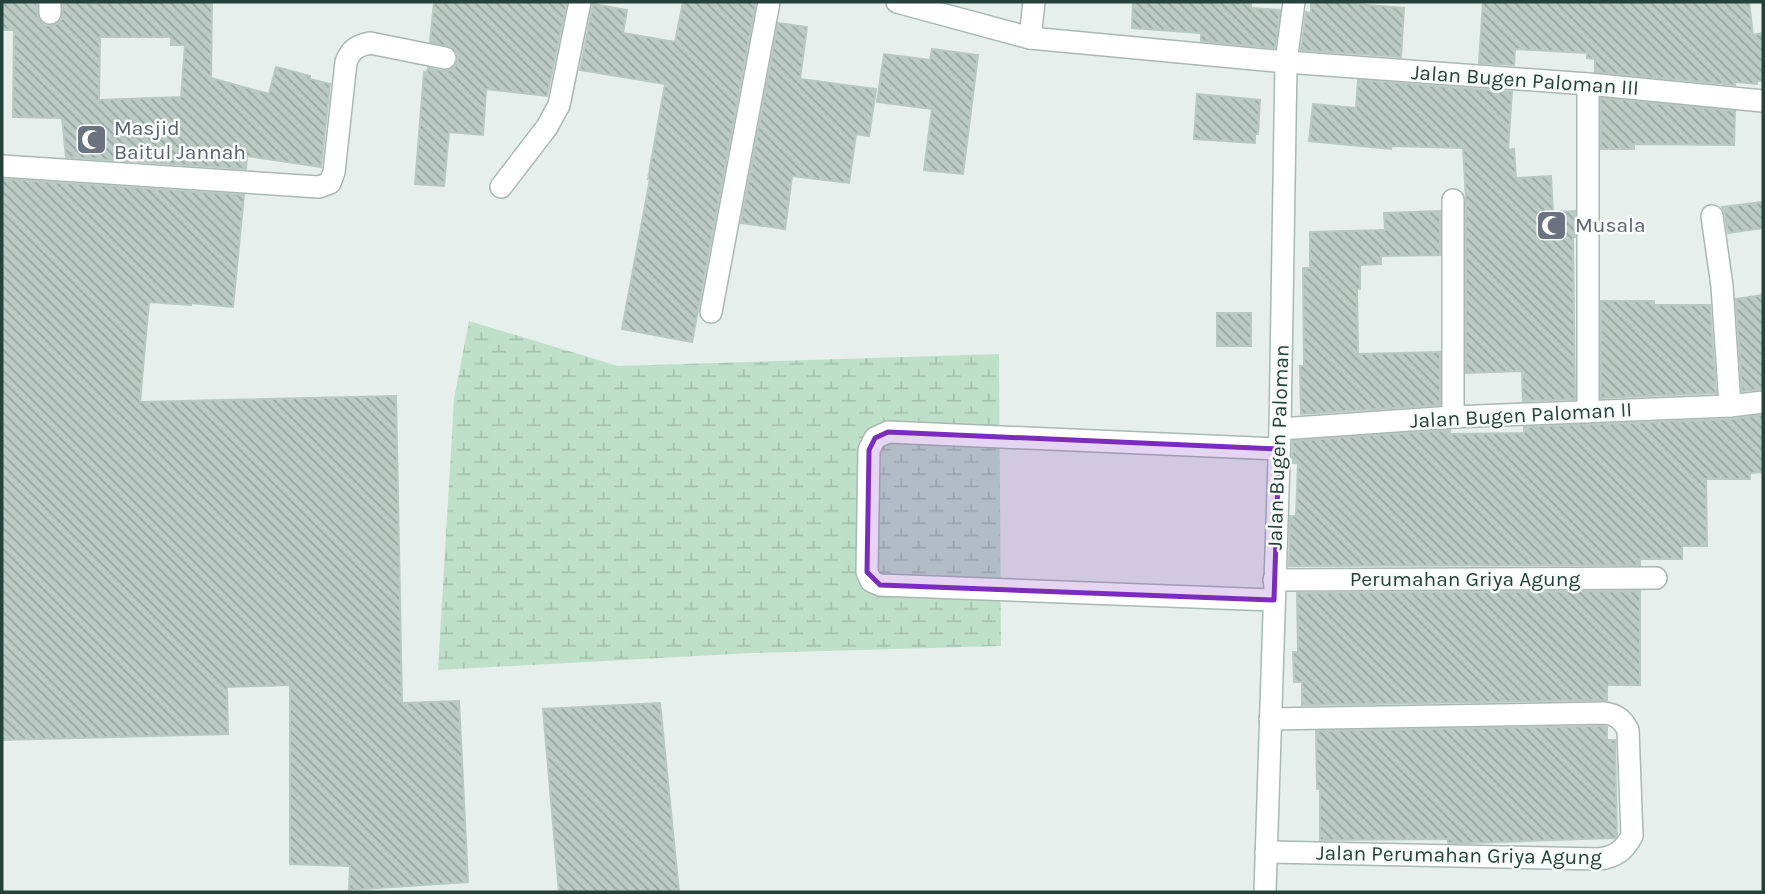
<svg xmlns="http://www.w3.org/2000/svg" width="1765" height="894" viewBox="0 0 1765 894" font-family="Karla,sans-serif">
	<style>
		.wetland { fill: url(#wetland-marsh) }
		.building { fill: url(#building-back-hatch); stroke: #b8c9c2; stroke-width: 2; fill-rule: evenodd }
		.lines { fill: none; stroke-linecap: round; stroke-linejoin: round }
		.street-casing { stroke: #a8b8b2; stroke-width: 24 }
		.secondary-casing { stroke: #a4bbb3; stroke-width: 24 }
		.street { stroke: #fff; stroke-width: 21 }
		.secondary { stroke: #fff; stroke-width: 21 }
		.marked { fill: #7b2cbf; fill-opacity: 0.2; stroke: #7b2cbf; stroke-width: 5; stroke-linejoin: round }
		.labels { text-anchor: middle; dominant-baseline: central; stroke-width: 5; stroke-linejoin: round; paint-order: stroke }
		.street-label { font-size: 21px; fill: #24423a; stroke: #f7fbf9 }
		.worship-label { font-size: 21px; fill: #5b616d; stroke: #f7fbf9; text-anchor: start }
	</style>
	<defs>
		<pattern id="wetland-marsh" width="20" height="14" patternUnits="userSpaceOnUse" patternTransform="scale(1.75)"><rect width="20" height="14" fill="#bfe0c8"/><path d="M1 5h8M5 5V1M11 12h8M15 12V8" fill="none" stroke="#a4c1ad"/></pattern>
		<pattern id="building-back-hatch" width="6" height="6" patternUnits="userSpaceOnUse" patternTransform="scale(1.75)"><rect width="6" height="6" fill="#bbcac4"/><path d="M-1 5l2 2M0 0l6 6M5-1l2 2" fill="none" stroke="#98a6a0"/></pattern>
	</defs>
	<rect width="100%" height="100%" fill="#e6efeb"/>
	<polygon class="wetland" points="469,321 618,366 999,354 1001,646 752,653 438,670 454,399"/>
	<g class="building">
		<path d="M2,2h35v11l2,7 5,5 7,1 6,-2 5,-5 1,-17h149l-1,76 58,16 7,-27 34,9v3l20,5 -9,83 -74,-11 -1,13 -180,-12 -4,-39 -49,-1 1,-87h-12zM100,37h71v8h14l-4,52 -82,3z"/>
		<polygon points="434,2 567,2 547,96 486,89 483,135 449,132 444,186 415,184 424,72 427,72 428,68 442,71 450,70 455,66 458,60 457,53 453,48 430,42"/>
		<polygon points="683,2 756,2 692,342 622,329 650,179 648,179 665,84 580,70 593,4 627,10 623,33 675,42"/>
		<polygon points="1133,2 1223,2 1251,4 1251,8 1280,10 1275,48 1201,41 1201,33 1132,28"/>
		<polygon points="1311,2 1356,2 1356,4 1404,8 1401,57 1301,50 1306,12 1311,13"/>
		<polygon points="1483,2 1749,2 1753,35 1763,33 1763,81 1757,81 1757,84 1735,82 1735,85 1595,72 1595,59 1587,58 1587,53 1515,49 1514,65 1479,63"/>
		<polygon points="778,23 807,27 800,79 876,89 869,136 856,134 849,183 792,176 785,229 741,223"/>
		<polygon points="932,49 978,55 963,174 924,170 932,109 877,102 884,54 930,60"/>
		<polygon points="1358,80 1512,92 1508,150 1514,149 1516,178 1551,176 1553,212 1575,211 1575,237 1573,237 1575,399 1523,401 1522,371 1466,373 1466,200 1463,148 1391,146 1391,149 1309,141 1313,104 1356,108"/>
		<polygon points="1197,94 1260,100 1258,134 1255,134 1255,143 1194,139"/>
		<polygon points="1601,98 1735,111 1734,145 1634,144 1634,149 1601,149"/>
		<polygon points="2,179 244,195 233,307 191,303 191,305 149,302 140,402 396,396 402,703 459,701 468,882 349,890 350,866 290,864 290,685 227,687 228,734 2,740"/>
		<polygon points="1763,202 1763,228 1728,233 1725,214 1722,207"/>
		<polygon points="1440,211 1440,255 1381,256 1381,264 1360,265 1360,289 1357,289 1358,354 1440,352 1440,405 1301,414 1300,366 1304,366 1303,268 1310,268 1310,232 1385,230 1384,213"/>
		<polygon points="1763,295 1763,389 1742,391 1736,299"/>
		<polygon points="1601,301 1654,301 1654,305 1710,305 1716,393 1601,398"/>
		<rect x="1217" y="313" width="34" height="33"/>
		<polygon points="1763,415 1763,472 1750,473 1750,479 1706,479 1707,546 1682,546 1682,559 1640,559 1640,565 1289,566 1290,516 1296,516 1298,463 1292,463 1293,441 1450,430 1450,434 1524,433 1524,427 1731,419"/>
		<polygon points="1640,591 1640,685 1607,685 1607,700 1302,705 1302,682 1294,682 1293,652 1298,652 1297,593"/>
		<polygon points="660,703 679,892 559,892 543,709"/>
		<polygon points="1604,726 1607,727 1607,740 1615,740 1617,835 1615,838 1469,843 1448,843 1448,839 1320,840 1320,789 1317,789 1316,731"/>
	</g>
	<g class="lines">
		<defs>
			<g id="street">
				<polyline points="50,2 50,13"/>
				<polyline points="897,2 1030,38 1286,62 1588,84 1763,101"/>
				<polyline points="1030,38 1034,2"/>
				<path d="M2,166l317,21 11,-4 4,-11 12,-110c5,-13 11,-16 24,-19l75,15"/>
				<polyline points="501,187 547,127 559,105 580,2"/>
				<polyline points="1453,200 1453,417"/>
				<polyline points="1712,216 1722,286 1730,406"/>
				<polyline points="711,312 769,2"/>
				<polyline points="1588,412 1588,84"/>
				<polyline points="1280,429 1453,417 1730,406 1763,402"/>
				<polyline points="1274,580 1656,578"/>
				<polyline points="1274,600 880,585 871,581 867,572 869,450 875,438 888,432 1279,449"/>
				<path d="M1266,852l333,7c17,-2 25,-9 33,-23l-4,-106c-6,-11 -11,-15 -23,-17l-335,6"/>
			</g>
			<polyline id="secondary" points="1265,892 1280,429 1286,62 1294,2"/>
		</defs>
		<use href="#street" class="street-casing"/>
		<use href="#secondary" class="secondary-casing"/>
		<use href="#street" class="street"/>
		<use href="#secondary" class="secondary"/>
	</g>
	<path class="marked" d="M888,432l391,17 -5,151 -394,-15 -13,-13 2,-122 6,-12z"/>
	<defs>
		<symbol id="mosque-square" viewBox="-11 -11 22 22"><rect x="-9" y="-9" width="18" height="18" rx="4" fill="#6b7280" stroke="#f7fbf9"/><path d="M3.5-4.9A6 6 0 1 0 3.5 4.9A5 5 0 1 1 3.5-4.9Z" fill="#fff"/></symbol>
	</defs>
	<g fill-rule="evenodd">
		<use href="#mosque-square" x="74" y="122" width="35" height="35"/>
		<use href="#mosque-square" x="1534" y="208" width="35" height="35"/>
	</g>
	<g class="labels">
		<g class="street-label">
			<text transform="translate(1525 80) rotate(4)">Jalan Bugen Paloman III</text>
			<text transform="translate(1521 415) rotate(-3)">Jalan Bugen Paloman II</text>
			<text transform="translate(1278 447) rotate(-88)">Jalan Bugen Paloman</text>
			<text x="1465" y="579">Perumahan Griya Agung</text>
			<text transform="translate(1459 855) rotate(1)">Jalan Perumahan Griya Agung</text>
		</g>
		<g class="worship-label">
			<text x="114" y="128">Masjid<tspan x="114" dy="24">Baitul Jannah</tspan></text>
			<text x="1575" y="225">Musala</text>
		</g>
	</g>
	<rect width="1765" height="894" fill="none" stroke="#24423a" stroke-width="7"/>
</svg>
